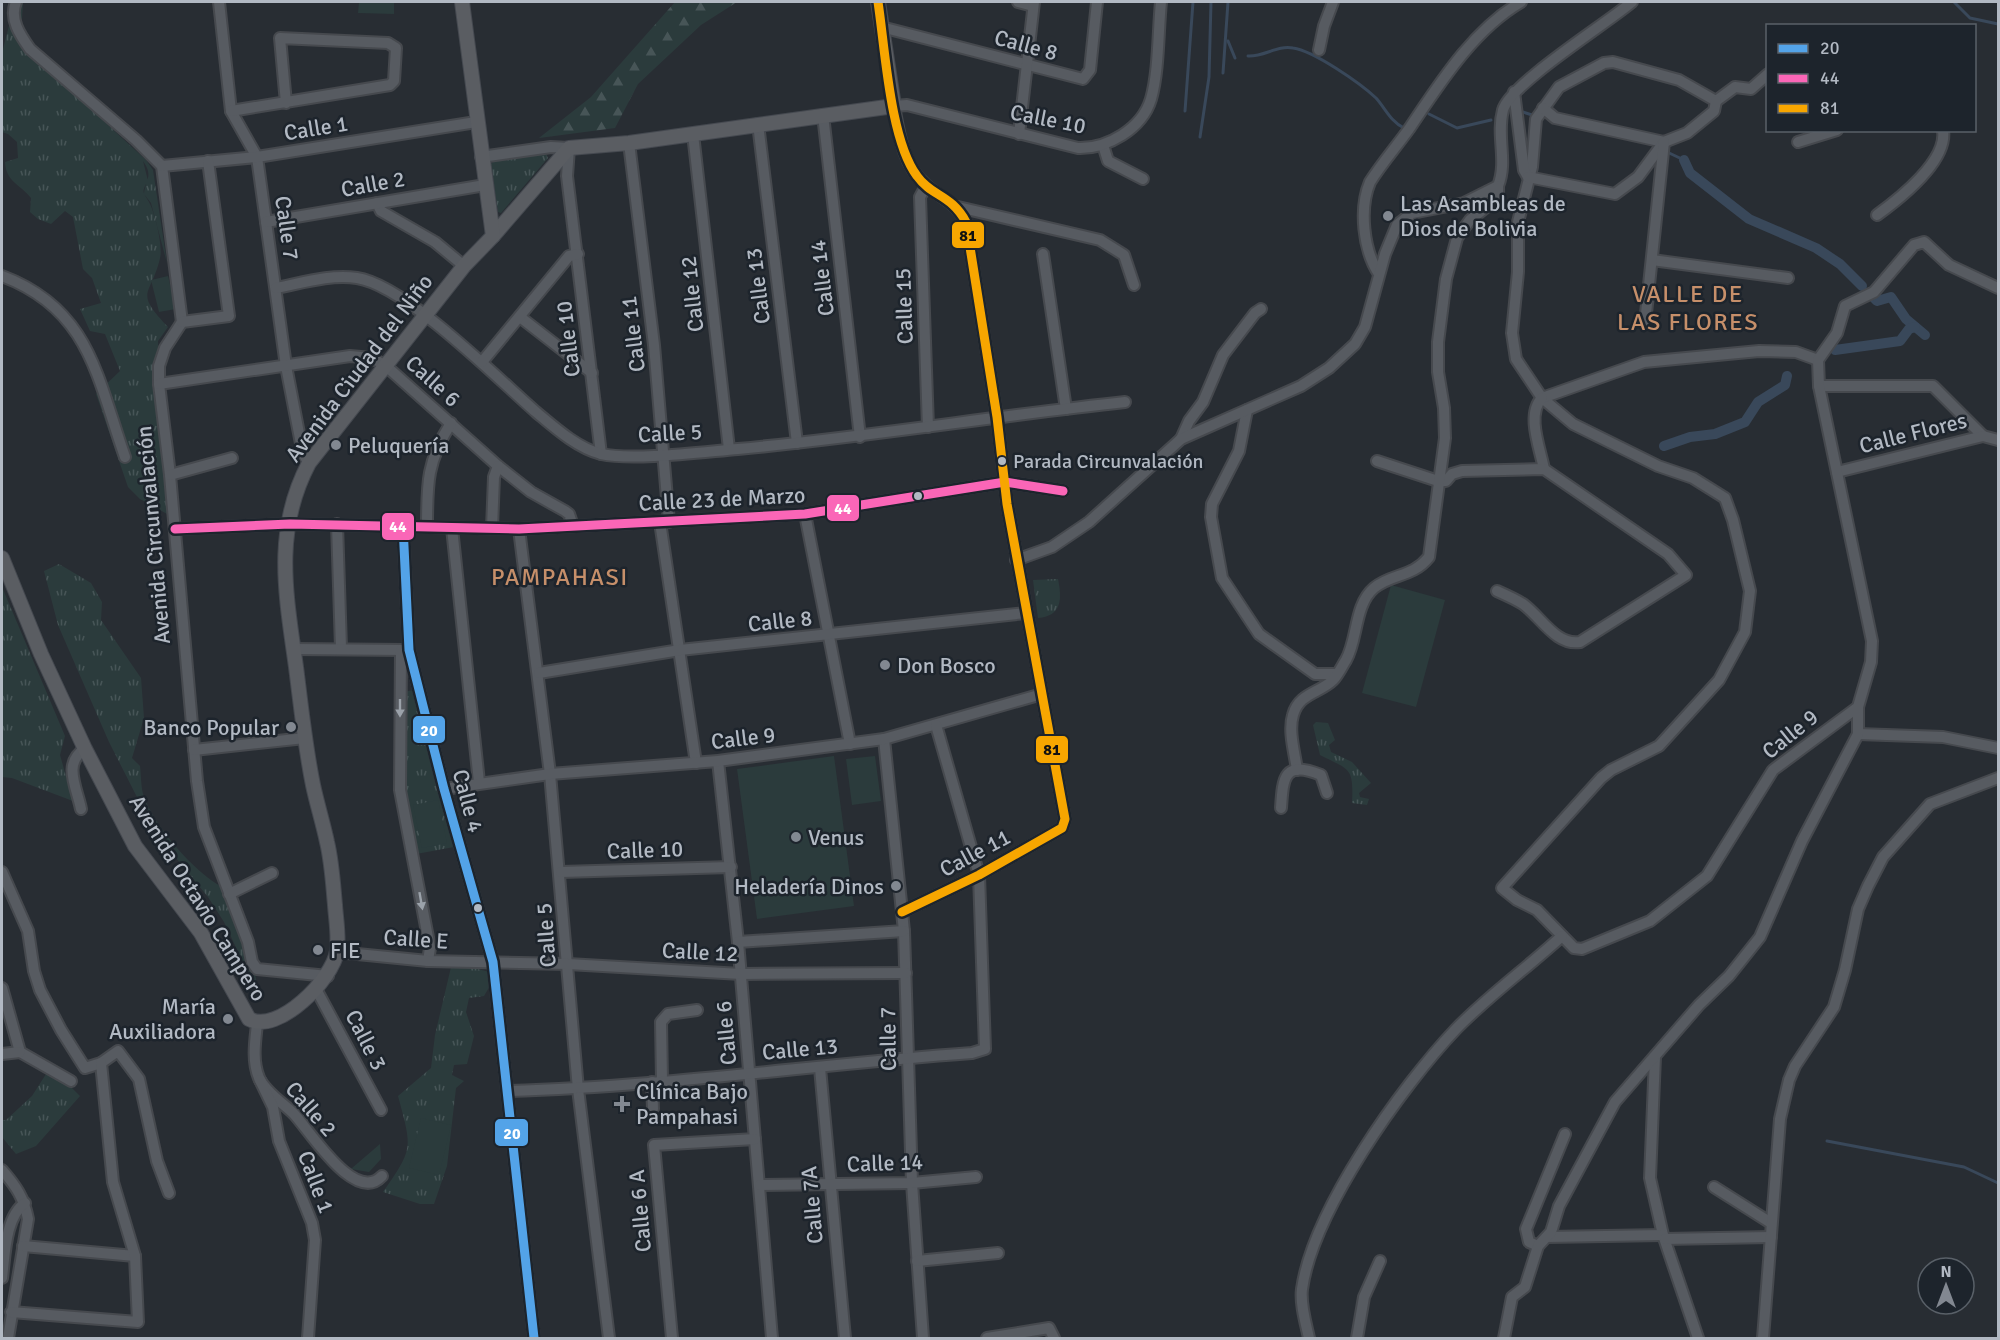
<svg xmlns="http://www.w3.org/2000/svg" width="2000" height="1340" viewBox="0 0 2000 1340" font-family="Signika,sans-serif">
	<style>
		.grass { fill: url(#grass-tufts) }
		.forest { fill: url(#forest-firs) }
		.pitch { fill: #2b3b3c }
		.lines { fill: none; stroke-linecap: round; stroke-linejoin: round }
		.stream { stroke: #39485a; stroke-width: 3 }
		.canal { stroke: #39485a; stroke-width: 10 }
		.minor-casing { stroke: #46494e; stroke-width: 14 }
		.major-casing { stroke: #454950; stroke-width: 16 }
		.minor { stroke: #575b61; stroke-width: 10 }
		.major { stroke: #5a5d62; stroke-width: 14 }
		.bus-1-casing { stroke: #1d242c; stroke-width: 14 }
		.bus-2-casing { stroke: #1d242c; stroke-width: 14 }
		.bus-3-casing { stroke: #1d242c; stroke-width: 14 }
		.bus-1 { stroke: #53a3e8; stroke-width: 9 }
		.bus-2 { stroke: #fa66b7; stroke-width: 9 }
		.bus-3 { stroke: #f7a600; stroke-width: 9 }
		.oneway { fill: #9ba2aa }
		.poi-dot { fill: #828891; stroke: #1d242c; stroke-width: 2 }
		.bus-dot { fill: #b2b9c3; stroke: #1d242c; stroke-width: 2 }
		.labels { text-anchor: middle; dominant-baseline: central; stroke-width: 5; stroke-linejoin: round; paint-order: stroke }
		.bus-label { font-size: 20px; fill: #b2b9c3; stroke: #1d242c; text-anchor: start }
		.street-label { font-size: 22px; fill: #b2b9c3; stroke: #1d242c }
		.poi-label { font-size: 22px; fill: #b2b9c3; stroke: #1d242c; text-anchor: start }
		.neighbourhood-label { font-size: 24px; letter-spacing: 1.5px; fill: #c68f6a; stroke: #1d242c }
		.line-badge { stroke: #1d242c; stroke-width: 2 }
		.badge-label { font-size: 16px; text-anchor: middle; font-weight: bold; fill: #fff }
		.pale-badge-label { font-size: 16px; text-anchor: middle; font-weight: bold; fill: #111 }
	</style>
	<defs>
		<pattern id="grass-tufts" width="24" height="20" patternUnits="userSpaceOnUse" patternTransform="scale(1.5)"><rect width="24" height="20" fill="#2b3b3c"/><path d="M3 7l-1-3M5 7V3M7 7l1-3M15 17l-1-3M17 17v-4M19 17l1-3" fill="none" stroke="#475557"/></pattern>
		<pattern id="forest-firs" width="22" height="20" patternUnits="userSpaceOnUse" patternTransform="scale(1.5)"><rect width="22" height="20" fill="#2b3b3c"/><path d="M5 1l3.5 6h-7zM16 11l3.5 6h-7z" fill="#475557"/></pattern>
	</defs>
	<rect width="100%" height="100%" fill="#282d33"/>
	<g class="grass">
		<path d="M15,2h8l-2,33 28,36 97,89 7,10 14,93 -16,-60 -7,-9c1,-13 10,-18 -1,-33l5,20c-8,12 -4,12 2,23 3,6 5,15 7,22 2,8 5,25 3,32 -9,39 -27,32 8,69l-10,14 2,78 9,96 -29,-16 -12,-12 -32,-93 24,-23 -15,-37 -15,-3 -10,-22 21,-6 -9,-25 -9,-9 -10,-52 -8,-6 -14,13 -13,-5 -8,-7 1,-14c-11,-14 -25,-16 -26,-36l13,-4 -1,-16 -9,-8 -6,-2v-79z"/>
		<polygon points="546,154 548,158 501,213 498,212 491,164 494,161"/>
		<path d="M59,564l32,19 11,19 -1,18 40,58 3,40 -12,40 8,8c1,9 1,20 3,28 10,31 51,78 79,93 11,29 35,77 36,107l-34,-72 -16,-25 -45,-55 -24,-41 -30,-59 -51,-117 -14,-54z"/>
		<path d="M1058,579c4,20 4,37 -20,39l-5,-38z"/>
		<polygon points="2,587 65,736 60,755 73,801 12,778 2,777"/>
		<polygon points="413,690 454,847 416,854 403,784 404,692"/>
		<path d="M1316,722l12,1 7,17 -6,5 2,7 21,10 19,21 -12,10 1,4 9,2 -2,6 -15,-2c2,-37 -3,-33 -32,-48l-7,-30z"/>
		<path d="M452,963l38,9 1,12 -7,12 -15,2 -3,14 8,24 -7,28 -13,1 -2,10 12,6 -8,7 -9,78 -13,38h-14l-37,-12c31,-44 29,-44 15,-96l33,-28 4,-33z"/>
		<polygon points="48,1071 65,1081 80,1096 36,1146 16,1154 2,1137 2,1120 6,1120 32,1096"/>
		<polygon points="380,1144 381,1159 369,1172 351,1169"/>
	</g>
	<polygon class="forest" points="675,2 737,2 701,25 638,84 615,128 539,138 591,97"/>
	<g class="pitch">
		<polygon points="359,2 394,2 394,14 358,13"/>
		<polygon points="168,276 176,309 159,312 151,280"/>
		<polygon points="1391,585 1445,600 1416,707 1362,693"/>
		<polygon points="834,756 854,906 757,919 737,769"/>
		<polygon points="875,756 881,801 852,805 846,759"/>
		<polygon points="438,800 447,843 422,848 413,805"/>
		<polygon points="421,1118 451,1125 439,1175 409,1168"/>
	</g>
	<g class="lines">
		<g class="stream">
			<polyline points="1954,2 1970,18 1998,24"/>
			<polyline points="1228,41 1235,58"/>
			<path d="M1248,56c16,1 29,-11 45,-8 21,3 67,35 83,50 9,10 15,24 28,30"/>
			<polyline points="1223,73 1228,2"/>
			<polyline points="1185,111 1193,2"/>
			<polyline points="1523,112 1532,115"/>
			<polyline points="1429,114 1457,128 1491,120"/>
			<polyline points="1200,137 1209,77 1211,2"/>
			<polyline points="1667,152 1684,160"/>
			<polyline points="1827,1141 1964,1167 1998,1183"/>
		</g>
		<g class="canal">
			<polyline points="1684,160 1690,173 1749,219 1816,248 1840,264 1862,286"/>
			<polyline points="1874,298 1877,301 1891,297 1906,319 1925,335"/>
			<polyline points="1835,350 1900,341 1909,329 1915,327"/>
			<polyline points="1664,446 1690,437 1715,434 1745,422 1758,402 1785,385 1787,376"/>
		</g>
		<defs>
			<g id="minor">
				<path d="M16,2c-7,17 4,33 14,47l106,91 26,26 20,156"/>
				<polyline points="219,2 231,111 257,157 286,366 303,454 309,463"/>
				<polyline points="1018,2 1033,6"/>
				<polyline points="882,30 889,29 1083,79 1090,70 1097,2"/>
				<polyline points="1319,50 1324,26 1333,2"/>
				<polyline points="1768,74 1751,89 1735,87 1716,101 1679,80 1613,62 1604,63 1559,87 1536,119 1532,167 1518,222 1518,272 1512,333 1516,359 1542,398 1573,424 1658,466 1693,478 1725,498 1733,520 1750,591 1745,632 1719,680 1659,746 1611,770 1601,778 1502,888 1517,900 1537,910 1574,948 1582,949 1650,921 1707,876 1773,770 1858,707"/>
				<polyline points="1514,92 1524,170 1528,177"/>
				<polyline points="1543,108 1555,118 1664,142 1687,133 1714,111 1716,101"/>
				<polyline points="231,111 390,85 394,81 396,48 388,43 280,38 286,103"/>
				<polyline points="823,115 860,437"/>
				<polyline points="758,124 797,443"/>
				<polyline points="693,134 729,449"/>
				<polyline points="1019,134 1034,2"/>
				<polyline points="1798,142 1837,130"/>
				<polyline points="629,143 654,345 669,522"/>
				<polyline points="1103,145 1108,161 1143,179"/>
				<polyline points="481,157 551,147 569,148 567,176 601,454"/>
				<polyline points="162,166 257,157 476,122"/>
				<polyline points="1528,177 1615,194 1638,177 1664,142"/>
				<polyline points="926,186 920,197 928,427"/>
				<polyline points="377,203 381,211 435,242 464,266"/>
				<polyline points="958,207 1100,240 1124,255 1134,285"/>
				<path d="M1877,215c22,-16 71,-54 66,-85"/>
				<polyline points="266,222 485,185"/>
				<polyline points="1043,254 1066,409"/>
				<polyline points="1652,260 1788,278"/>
				<path d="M1379,274c-16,-24 -20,-66 -9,-92 12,-19 26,-35 39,-53 31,-46 64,-99 112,-127"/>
				<path d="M2,276c88,33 95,102 123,181"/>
				<path d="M276,288c26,-5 54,-14 81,-10 48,7 140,100 179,134 18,15 41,36 65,42 32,7 101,-2 137,-5 129,-12 257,-33 387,-47"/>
				<polyline points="520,317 592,373"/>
				<polyline points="182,322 165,348 159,366 159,384 170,475 197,781 204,827 248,942 252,962 257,969 328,976"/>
				<polyline points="182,322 229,316 208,161"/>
				<polyline points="1645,323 1664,142"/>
				<polyline points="482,362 569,256 578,254"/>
				<polyline points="159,384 350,356 372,358 386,366 498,466 531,492 565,511 569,514 573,526"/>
				<polyline points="1819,386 1933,386 1983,436"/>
				<polyline points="1542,398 1644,362 1759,351 1796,352 1818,360"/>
				<path d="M1542,398c-16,16 -2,50 2,71"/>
				<polyline points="1247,410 1239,451 1212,504 1211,517 1222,578 1259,634 1315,674 1337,674"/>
				<polyline points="1181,439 1189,421 1203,402 1223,355 1255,313 1261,309"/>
				<path d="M1377,461l61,20h8l6,-7 10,-3 82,-2 124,85 18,21 -106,67c-24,4 -39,-25 -57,-38 -8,-5 -17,-9 -26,-13"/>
				<polyline points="1837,472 1983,436 1998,440"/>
				<polyline points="170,475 232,458"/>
				<polyline points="805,514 850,744"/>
				<polyline points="660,522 696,763"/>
				<polyline points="337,524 341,648"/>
				<polyline points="403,526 409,650 444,789 493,962 534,1338"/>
				<path d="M427,526c0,-43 0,-65 24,-103"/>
				<polyline points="452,528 479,782"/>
				<polyline points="492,528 494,477 498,466"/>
				<polyline points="175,529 290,524 519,529 805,514 1005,482 1063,491"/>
				<polyline points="519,529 550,774 578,1089 609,1338"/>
				<path d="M1016,560l36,-13 37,-25 92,-83 120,-53 28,-18 26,-24 10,-17 20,-73 12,-29 15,-12 52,-10 34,-17c10,-25 -2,-50 5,-76 7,-26 103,-86 129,-108"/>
				<polyline points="293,649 406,650"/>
				<polyline points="401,650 400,790 430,948 428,961"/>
				<polyline points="539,673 680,650 1026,613"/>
				<polyline points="1858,734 1943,737 1998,748"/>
				<polyline points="884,739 904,931 912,1183 923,1338"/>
				<polyline points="194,750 305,738"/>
				<polyline points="718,761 738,942 772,1338"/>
				<path d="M1297,770c-2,-16 -9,-39 -4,-55 6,-22 27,-22 40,-35 5,-5 9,-14 13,-20 12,-21 8,-55 28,-72 18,-15 38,-10 55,-31l16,-119 -1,-30 -6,-36v-30l8,-63 11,-41 13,-18 25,-20 3,-6v-8"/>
				<polyline points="444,789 550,774 718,761 884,739 1042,694"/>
				<path d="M1281,808c2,-31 3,-48 40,-33l6,18"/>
				<path d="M81,809c-4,-21 -19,-46 4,-60"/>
				<polyline points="2,872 28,931 34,971 40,990 61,1030 85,1068 101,1063 118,1051 139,1079 157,1161 169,1193"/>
				<polyline points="561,872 731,867"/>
				<polyline points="229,894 272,873"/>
				<path d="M902,912l77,-37 83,-47 3,-9 -58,-315 -10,-87 -31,-195c-12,-22 -24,-22 -41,-38 -22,-18 -26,-51 -31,-78l13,-1 171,43c29,1 64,-19 73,-49 8,-28 7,-68 10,-97"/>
				<polyline points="738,942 904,931"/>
				<polyline points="337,952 428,961 568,964 741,974 906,973"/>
				<polyline points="2,988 20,1052"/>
				<polyline points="316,989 381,1110"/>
				<path d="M257,1024c-2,18 -5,37 2,54 6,14 25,26 35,36 16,17 61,91 88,62"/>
				<polyline points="20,1052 71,1081"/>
				<polyline points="2,1054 20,1052"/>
				<polyline points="1655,1057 1650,1178 1663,1235 1698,1338"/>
				<polyline points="820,1068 845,1338"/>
				<polyline points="260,1080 273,1107 279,1141 312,1223 315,1240 308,1338"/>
				<polyline points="662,1081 661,1022 668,1014 697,1010"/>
				<polyline points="652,1082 653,1109"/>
				<path d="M509,1091c155,-4 309,-27 463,-38l13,-4 -6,-174 -43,-150"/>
				<path d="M2,1170c14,16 22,28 26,49l-20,119"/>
				<polyline points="760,1185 912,1183 976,1177"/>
				<polyline points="1714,1187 1771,1223"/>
				<polyline points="1547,1237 1663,1235"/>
				<polyline points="1665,1239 1771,1237"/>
				<polyline points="23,1246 135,1256"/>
				<polyline points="1538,1246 1529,1242 1526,1229 1565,1134"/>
				<polyline points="917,1261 998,1253"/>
				<path d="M2,1278c3,-23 3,-61 23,-75"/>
				<polyline points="11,1312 138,1322 135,1256 113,1182 101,1063"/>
				<polyline points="672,1338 654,1145 755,1139"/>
				<polyline points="987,1338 1049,1328 1054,1338"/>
				<path d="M1309,1338c-3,-14 -9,-34 -7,-49 11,-78 99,-202 154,-260 32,-33 71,-61 106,-93"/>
				<polyline points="1357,1338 1364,1297 1380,1261"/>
				<polyline points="1504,1338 1512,1297 1525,1287 1538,1246 1551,1232 1559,1206 1615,1102 1699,1005 1729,976 1760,937 1802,841 1858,734 1858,707 1871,662 1872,641 1819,386 1818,360 1837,333 1845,306 1874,292 1914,245 1924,242 1949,265 1998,288"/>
				<polyline points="1763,1338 1780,1119 1789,1080 1795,1066 1834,1007 1845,970 1858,909 1868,886 1883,857 1930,804 1998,778"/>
			</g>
			<g id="major">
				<polyline points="493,236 569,148 629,143 894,106 878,2"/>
				<path d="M2,558l39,96 44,95 50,97 66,87 48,86c29,16 84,-40 88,-68 2,-15 -1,-31 -2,-46 -2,-21 -3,-42 -8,-63 -4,-19 -10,-38 -14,-57 -8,-39 -12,-79 -17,-118 -10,-72 -23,-136 13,-204l155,-197 29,-30 -31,-234"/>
			</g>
		</defs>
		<use href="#minor" class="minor-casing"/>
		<use href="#major" class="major-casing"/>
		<use href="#minor" class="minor"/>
		<use href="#major" class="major"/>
		<defs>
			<polyline id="bus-1" points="403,526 409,650 444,789 493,962 534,1338"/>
			<polyline id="bus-2" points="175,529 290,524 519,529 805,514 1005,482 1063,491"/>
			<path id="bus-3" d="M878,2c7,46 12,138 39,174 15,21 34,18 49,46l31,195 10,87 58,315 -3,9 -83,47 -77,37"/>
		</defs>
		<use href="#bus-1" class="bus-1-casing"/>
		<use href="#bus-2" class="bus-2-casing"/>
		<use href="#bus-3" class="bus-3-casing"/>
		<use href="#bus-1" class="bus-1"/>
		<use href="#bus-2" class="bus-2"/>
		<use href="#bus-3" class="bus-3"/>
	</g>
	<defs><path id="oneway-solid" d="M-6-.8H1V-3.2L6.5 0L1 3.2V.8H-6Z" transform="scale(1.5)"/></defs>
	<g class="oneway">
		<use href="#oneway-solid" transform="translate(400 708) rotate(90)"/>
		<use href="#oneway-solid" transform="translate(421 901) rotate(80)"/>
	</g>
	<g class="poi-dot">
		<circle cx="1388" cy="216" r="6"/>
		<circle cx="336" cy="445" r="6"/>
		<circle cx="885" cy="665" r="6"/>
		<circle cx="291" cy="727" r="6"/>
		<circle cx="796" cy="837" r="6"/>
		<circle cx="896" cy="886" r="6"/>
		<circle cx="318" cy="950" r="6"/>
		<circle cx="228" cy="1019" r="6"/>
		<path d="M619 1095h6v6h6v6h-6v6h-6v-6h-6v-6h6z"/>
	</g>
	<g class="bus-dot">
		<circle cx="1002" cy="461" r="5"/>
		<circle cx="918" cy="496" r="5"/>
		<circle cx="478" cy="908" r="5"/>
	</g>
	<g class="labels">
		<g class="bus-label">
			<text x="1013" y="461">Parada Circunvalación</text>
		</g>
		<g class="street-label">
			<text transform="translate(1026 45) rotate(15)">Calle 8</text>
			<text transform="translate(1048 119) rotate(11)">Calle 10</text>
			<text transform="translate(316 128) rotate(-9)">Calle 1</text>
			<text transform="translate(373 184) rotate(-10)">Calle 2</text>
			<text transform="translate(287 228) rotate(82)">Calle 7</text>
			<text transform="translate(822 278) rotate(-97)">Calle 14</text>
			<text transform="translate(758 286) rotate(-97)">Calle 13</text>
			<text transform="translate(692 294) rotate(-96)">Calle 12</text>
			<text transform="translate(904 306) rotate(-92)">Calle 15</text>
			<text transform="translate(633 334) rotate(-97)">Calle 11</text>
			<text transform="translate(568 339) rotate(-97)">Calle 10</text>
			<text transform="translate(359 368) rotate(-53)">Avenida Ciudad del Niño</text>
			<text transform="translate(433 381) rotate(42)">Calle 6</text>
			<text transform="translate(670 433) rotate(-3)">Calle 5</text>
			<text transform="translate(1913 433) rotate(-14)">Calle Flores</text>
			<text transform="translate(722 499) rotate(-3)">Calle 23 de Marzo</text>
			<text transform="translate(153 535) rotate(-95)">Avenida Circunvalación</text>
			<text transform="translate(780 621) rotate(-6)">Calle 8</text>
			<text transform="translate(1790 734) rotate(-39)">Calle 9</text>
			<text transform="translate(743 738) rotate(-7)">Calle 9</text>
			<text transform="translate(468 801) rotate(75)">Calle 4</text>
			<text transform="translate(645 850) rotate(-2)">Calle 10</text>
			<text transform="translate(975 853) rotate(-28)">Calle 11</text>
			<text transform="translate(198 898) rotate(58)">Avenida Octavio Campero</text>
			<text transform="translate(546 935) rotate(-94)">Calle 5</text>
			<text transform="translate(416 939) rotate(4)">Calle E</text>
			<text transform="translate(700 952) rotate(3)">Calle 12</text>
			<text transform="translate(726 1033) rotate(-95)">Calle 6</text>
			<text transform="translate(888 1039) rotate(-91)">Calle 7</text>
			<text transform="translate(366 1040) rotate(63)">Calle 3</text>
			<text transform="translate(800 1049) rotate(-5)">Calle 13</text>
			<text transform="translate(311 1109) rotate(49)">Calle 2</text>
			<text transform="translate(885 1163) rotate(-2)">Calle 14</text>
			<text transform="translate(316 1182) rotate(69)">Calle 1</text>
			<text transform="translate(812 1205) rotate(-95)">Calle 7A</text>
			<text transform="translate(640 1211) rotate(-95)">Calle 6 A</text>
		</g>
		<g class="poi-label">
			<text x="1400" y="203">Las Asambleas de<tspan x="1400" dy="25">Dios de Bolivia</tspan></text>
			<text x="348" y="445">Peluquería</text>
			<text x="897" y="665">Don Bosco</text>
			<text x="279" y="727" text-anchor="end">Banco Popular</text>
			<text x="808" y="837">Venus</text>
			<text x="884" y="886" text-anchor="end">Heladería Dinos</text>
			<text x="330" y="950">FIE</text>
			<text x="216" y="1006" text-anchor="end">María<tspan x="216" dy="25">Auxiliadora</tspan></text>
			<text x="636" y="1091">Clínica Bajo<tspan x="636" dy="25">Pampahasi</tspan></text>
		</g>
		<g class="neighbourhood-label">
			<text x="1688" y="294">VALLE DE<tspan x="1688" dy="28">LAS FLORES</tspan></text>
			<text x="560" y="577">PAMPAHASI</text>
		</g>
	</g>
	<g class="line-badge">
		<rect x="951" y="221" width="34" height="28" rx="6" fill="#f7a600"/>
		<rect x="826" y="494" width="34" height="28" rx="6" fill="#fa66b7"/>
		<rect x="381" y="512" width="34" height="29" rx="6" fill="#fa66b7"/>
		<rect x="412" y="715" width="34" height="29" rx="6" fill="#53a3e8"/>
		<rect x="1035" y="735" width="34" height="29" rx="6" fill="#f7a600"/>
		<rect x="494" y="1118" width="35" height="29" rx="6" fill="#53a3e8"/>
	</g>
	<g class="badge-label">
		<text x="843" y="514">44</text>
		<text x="398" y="532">44</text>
		<text x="429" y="736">20</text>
		<text x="512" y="1139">20</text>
	</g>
	<g class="pale-badge-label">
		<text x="968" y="241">81</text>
		<text x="1052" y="755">81</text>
	</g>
	<rect width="2000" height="1340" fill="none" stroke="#b2b9c3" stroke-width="6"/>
	<rect x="1766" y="24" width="210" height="108" fill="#1d242c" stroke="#596068" stroke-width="1.5"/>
	<rect x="1778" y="44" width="30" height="9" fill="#53a3e8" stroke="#596068" stroke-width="1.5"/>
	<text x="1820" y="54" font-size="18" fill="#b2b9c3">20</text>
	<rect x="1778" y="74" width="30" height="9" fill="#fa66b7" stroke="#596068" stroke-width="1.5"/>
	<text x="1820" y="84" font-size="18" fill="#b2b9c3">44</text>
	<rect x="1778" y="104" width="30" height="9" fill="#f7a600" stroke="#596068" stroke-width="1.5"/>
	<text x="1820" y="114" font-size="18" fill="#b2b9c3">81</text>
	<g transform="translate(1946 1286)"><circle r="28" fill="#1d242c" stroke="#596068" stroke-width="1.5"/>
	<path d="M0-4.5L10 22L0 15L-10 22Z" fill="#828891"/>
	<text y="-9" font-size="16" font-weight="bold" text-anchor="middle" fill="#b2b9c3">N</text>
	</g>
</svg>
